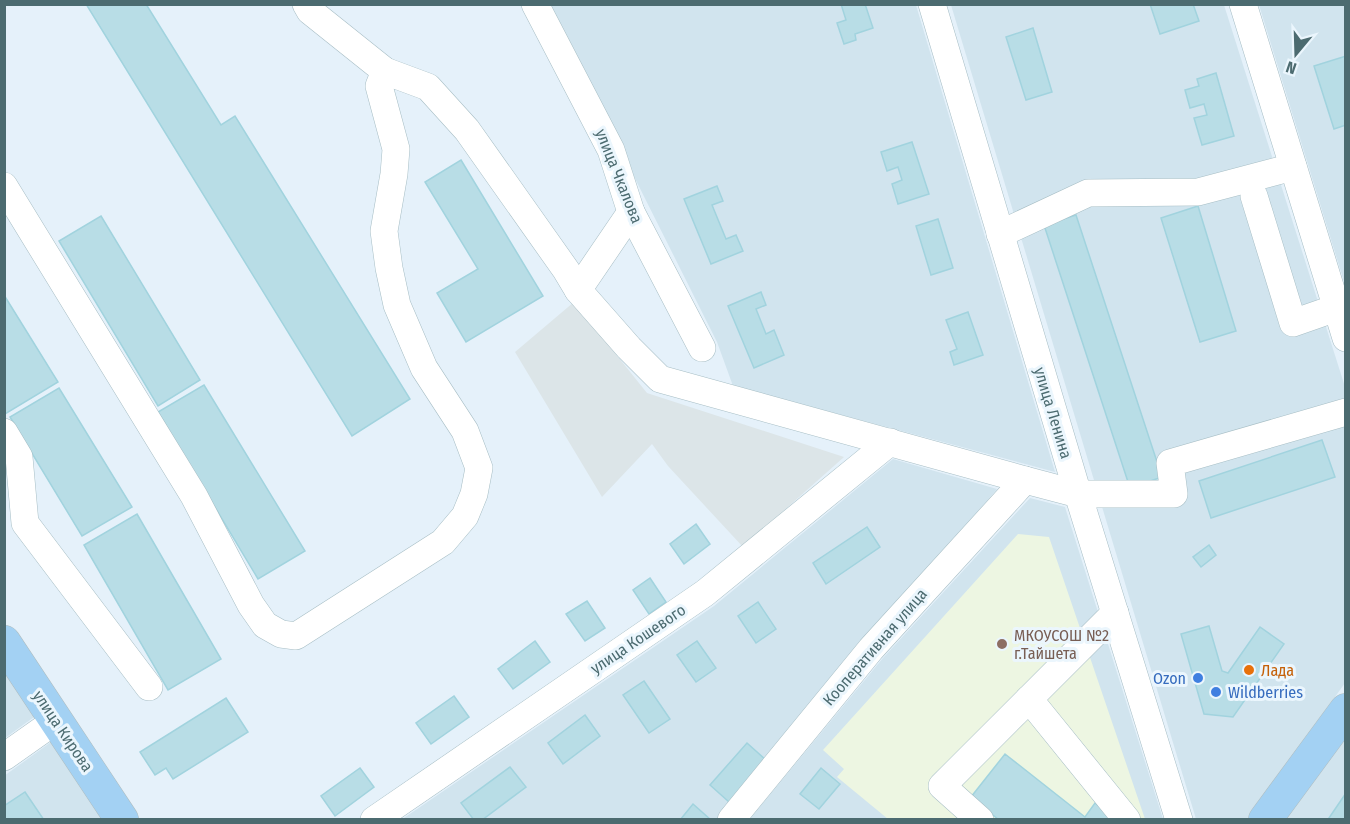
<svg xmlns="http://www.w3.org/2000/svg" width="1350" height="824" viewBox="0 0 1350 824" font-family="'Fira Sans Condensed',sans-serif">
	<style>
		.residential { fill: #d1e4ee }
		.industrial { fill: #dce5e8 }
		.education { fill: #edf6e2 }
		.building { fill: #b8dde6; stroke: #a1d3de; stroke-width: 1.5 }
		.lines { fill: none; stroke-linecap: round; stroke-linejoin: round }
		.minor-casing { stroke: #a7bec5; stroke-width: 28 }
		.major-casing { stroke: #b0bec0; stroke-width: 34 }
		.minor { stroke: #fff; stroke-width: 27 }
		.major { stroke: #a3d1f3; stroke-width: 33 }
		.education-dot { fill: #8d6e63; stroke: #ebf6fd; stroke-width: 2 }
		.food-dot { fill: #e8710a; stroke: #ebf6fd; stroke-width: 2 }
		.shop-dot { fill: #3f7fe0; stroke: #ebf6fd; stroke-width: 2 }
		.labels { text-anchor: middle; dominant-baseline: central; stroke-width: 6; stroke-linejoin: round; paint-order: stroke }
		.street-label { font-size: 16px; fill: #4c6b70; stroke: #ebf6fd }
		.education-label { font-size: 16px; fill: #785e54; stroke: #ebf6fd; text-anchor: start }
		.food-label { font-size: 16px; fill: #c56008; stroke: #ebf6fd; text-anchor: start }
		.shop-label { font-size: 16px; fill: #366cbe; stroke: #ebf6fd; text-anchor: end }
	</style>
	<rect width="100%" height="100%" fill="#e5f1fa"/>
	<g class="residential">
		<polygon points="548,5 916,5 1055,472 733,386 717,342"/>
		<polygon points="951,5 1224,5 1346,390 1345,683 1247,819 1196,819"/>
		<polygon points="1259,5 1345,5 1345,285"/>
		<polygon points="893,459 997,489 717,819 401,820 714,606"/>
		<polygon points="1030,498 1065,507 1163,819 749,820 883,658"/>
		<polygon points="4,670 34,717 5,738 4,738"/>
		<polygon points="1345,736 1345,819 1284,819"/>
		<polygon points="51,742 103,819 5,819 4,776"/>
	</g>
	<polygon class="industrial" points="574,302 647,393 844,457 743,547 668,466 652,444 602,497 515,352"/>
	<polygon class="education" points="1018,534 1049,537 1145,819 888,819 837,777 844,769 823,750"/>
	<g class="building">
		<polygon points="86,4 146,4 221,125 235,116 410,399 352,436"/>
		<polygon points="841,4 865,4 873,28 855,34 856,40 844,44 837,23 846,20"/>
		<polygon points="1150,4 1193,4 1199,21 1160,34"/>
		<polygon points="1033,28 1052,92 1026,100 1006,37"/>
		<polygon points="1346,56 1346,125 1334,129 1314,66"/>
		<polygon points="1216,73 1234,136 1202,145 1194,118 1207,115 1204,104 1190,108 1185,90 1199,86 1197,79"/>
		<polygon points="912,142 929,194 898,204 892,184 902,180 898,167 887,171 881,152"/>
		<polygon points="461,160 543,296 466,342 437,293 478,269 425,182"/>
		<polygon points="717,186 723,201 712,205 726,239 736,235 743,251 711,264 684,199"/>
		<polygon points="1198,206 1236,331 1200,342 1161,218"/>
		<polygon points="1076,215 1162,477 1130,488 1044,225"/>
		<polygon points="101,216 200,380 158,406 59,241"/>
		<polygon points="938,219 953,268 931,275 916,226"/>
		<polygon points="761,292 766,305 756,309 766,334 774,330 784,355 754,368 728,306"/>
		<polygon points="4,295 58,382 5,414 4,412"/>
		<polygon points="968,312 983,355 954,365 950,352 957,349 946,320"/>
		<polygon points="204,385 305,551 258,579 158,412"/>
		<polygon points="59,388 132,507 82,536 10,417"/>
		<polygon points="1322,440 1335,477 1211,518 1199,481"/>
		<polygon points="137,514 221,659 168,690 84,545"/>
		<polygon points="696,524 710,544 684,564 670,544"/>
		<polygon points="867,527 880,547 826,584 813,563"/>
		<polygon points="1209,545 1216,555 1201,567 1193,557"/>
		<polygon points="650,578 666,602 649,614 633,590"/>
		<polygon points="587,601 605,628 585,641 566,614"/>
		<polygon points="758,602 776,629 756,643 738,616"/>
		<polygon points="1209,626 1222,671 1228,673 1260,627 1284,644 1233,717 1204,714 1181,634"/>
		<polygon points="535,641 550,662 513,689 498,669"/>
		<polygon points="697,641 716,668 696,682 677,655"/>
		<polygon points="644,681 670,719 649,733 623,695"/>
		<polygon points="454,696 469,717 431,744 416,723"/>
		<polygon points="226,698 248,732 173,779 166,768 155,775 140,752"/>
		<polygon points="585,715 600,736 563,764 548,743"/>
		<polygon points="747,743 766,760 729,802 710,785"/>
		<polygon points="1005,754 1085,817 1095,803 1115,820 999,820 971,797"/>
		<polygon points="510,767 526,787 482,820 474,820 461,803"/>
		<polygon points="360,768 374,787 335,816 321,796"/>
		<polygon points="821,768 840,784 819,809 800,794"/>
		<polygon points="25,792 44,820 5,820 4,806"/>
		<polygon points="1346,793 1346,820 1331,820 1329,818"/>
		<polygon points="693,804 711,820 680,820"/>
	</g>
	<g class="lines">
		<defs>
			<g id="minor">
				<polyline points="306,4 310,11 385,71"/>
				<polyline points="535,4 611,150 631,212 702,348"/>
				<polyline points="932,4 1078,494 1179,820"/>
				<polyline points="1243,4 1346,338"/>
				<polyline points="4,186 194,496 251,605 265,625 281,634 296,636 443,542 465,516 474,494 479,468 465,431 424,368 397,305 389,268 384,231 394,174 396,149 379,86 385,71 428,87 467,130 566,270 578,290 629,348 660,379 1025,480 1078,494 1174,494 1170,463 1346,412"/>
				<polyline points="1254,196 1293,323 1336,308"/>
				<polyline points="1000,234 1088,193 1198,192 1293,167"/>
				<polyline points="578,290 631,212"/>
				<polyline points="4,432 19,457 25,523 149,687"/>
				<polyline points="1029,699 1127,820"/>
				<polyline points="4,757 55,721"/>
				<polyline points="374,820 705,593 890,442"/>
				<polyline points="731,820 871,649 1025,480"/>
				<polyline points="980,820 942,786 1115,613"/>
			</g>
			<g id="major">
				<polyline points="4,642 122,820"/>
				<polyline points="1265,820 1346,710"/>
			</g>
		</defs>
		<use href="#minor" class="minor-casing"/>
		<use href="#major" class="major-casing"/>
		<use href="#minor" class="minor"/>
		<use href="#major" class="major"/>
	</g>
	<circle class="education-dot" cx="1002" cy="644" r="6"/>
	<circle class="food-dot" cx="1249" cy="670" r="6"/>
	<g class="shop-dot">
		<circle cx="1198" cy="678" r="6"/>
		<circle cx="1216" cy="692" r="6"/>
	</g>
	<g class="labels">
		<g class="street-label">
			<text transform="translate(619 176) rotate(68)">улица Чкалова</text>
			<text transform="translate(1053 413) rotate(73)">улица Ленина</text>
			<text transform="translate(638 639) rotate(-34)">улица Кошевого</text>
			<text transform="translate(875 647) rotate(-49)">Кооперативная улица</text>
			<text transform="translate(63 731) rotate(56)">улица Кирова</text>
		</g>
		<g class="education-label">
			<text x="1014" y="635">МКОУСОШ №2<tspan x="1014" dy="18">г.Тайшета</tspan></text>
		</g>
		<g class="food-label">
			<text x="1261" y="670">Лада</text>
		</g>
		<g class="shop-label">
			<text x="1186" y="678">Ozon</text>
			<text x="1228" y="692" text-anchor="start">Wildberries</text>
		</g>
	</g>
	<rect width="1350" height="824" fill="none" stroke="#4c6b70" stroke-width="12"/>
	<g transform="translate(1296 54) rotate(199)" stroke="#ebf6fd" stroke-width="4.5" paint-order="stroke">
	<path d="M0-4.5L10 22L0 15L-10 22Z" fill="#4c6b70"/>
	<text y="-9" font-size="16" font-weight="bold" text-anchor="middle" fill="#4c6b70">N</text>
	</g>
</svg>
